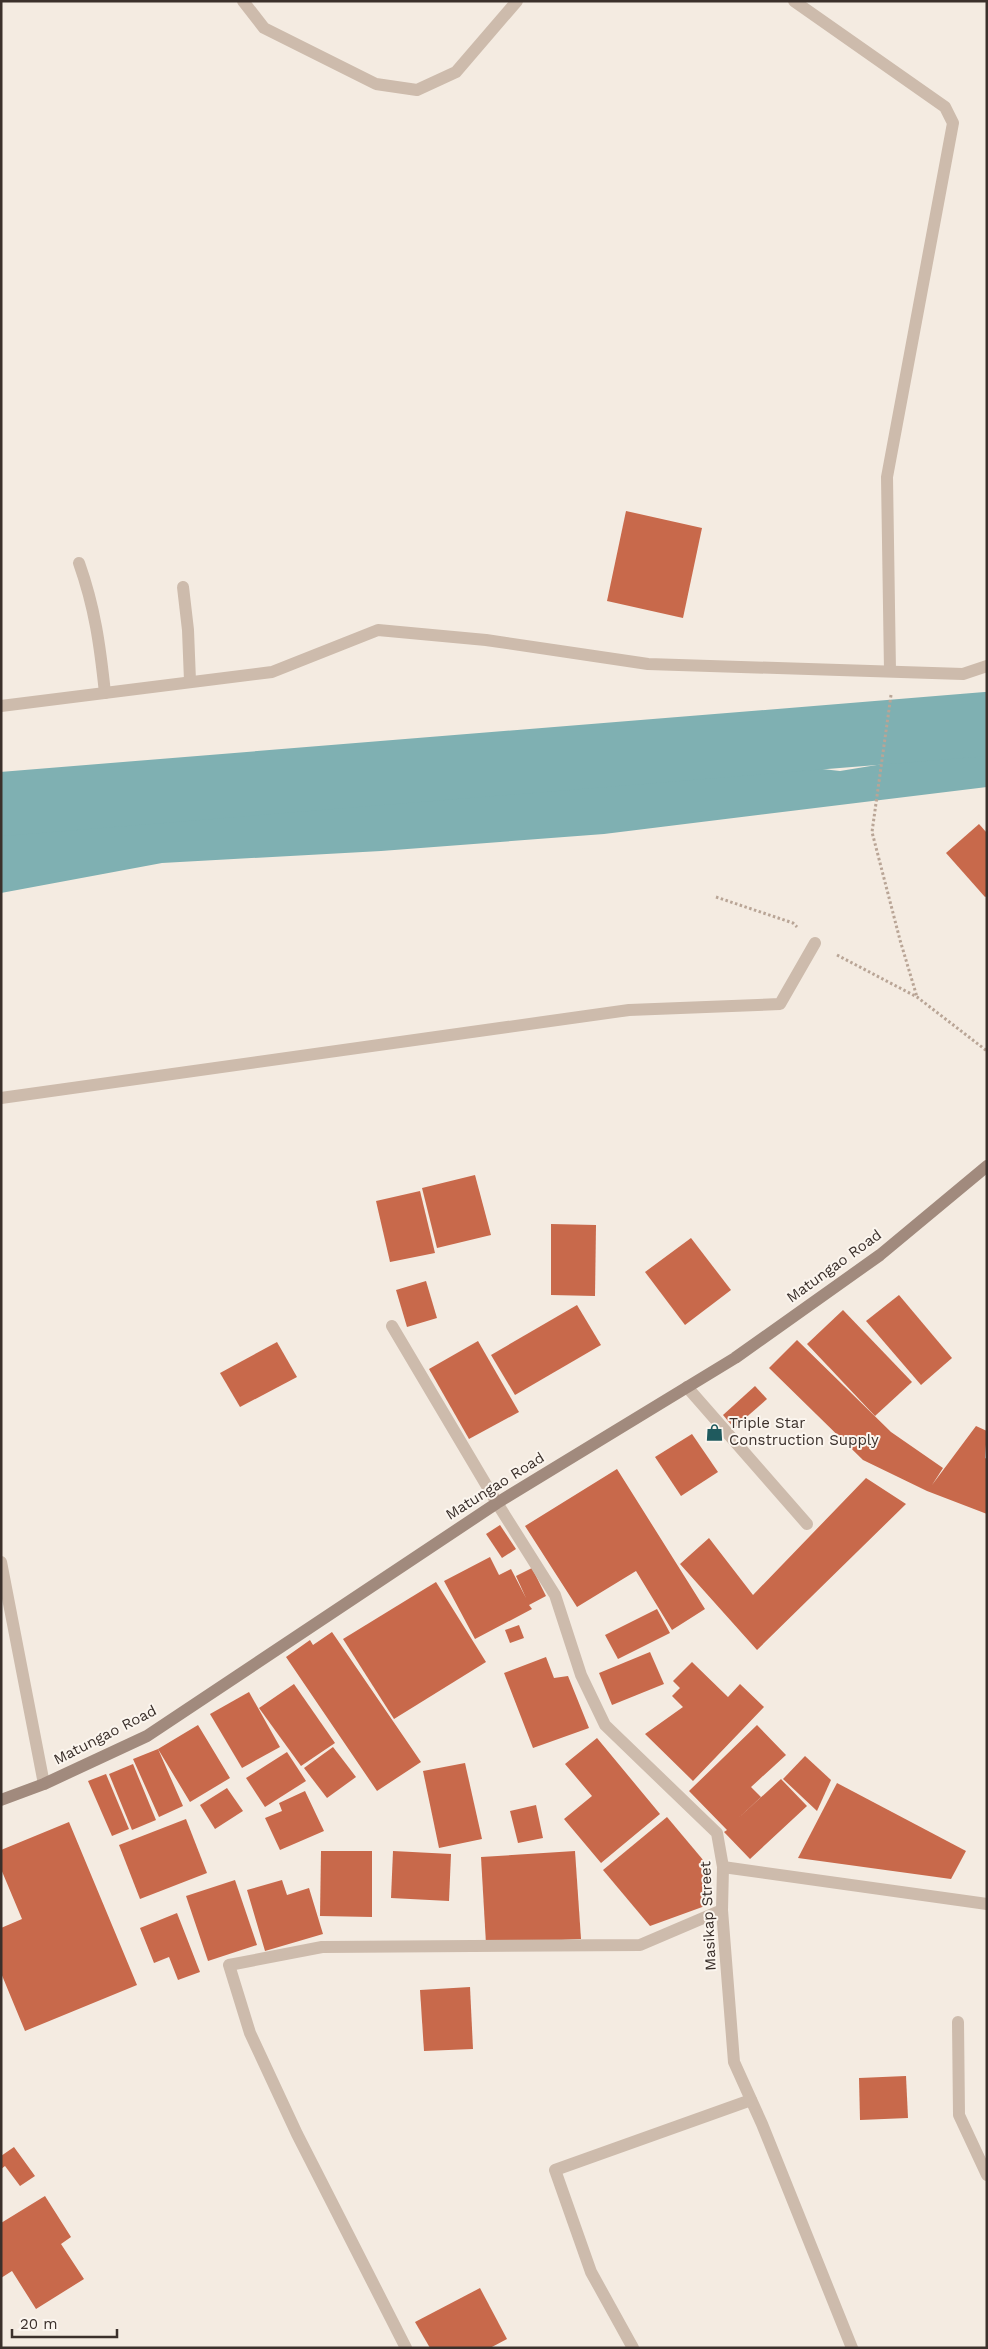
<svg xmlns="http://www.w3.org/2000/svg" width="988" height="2349" viewBox="0 0 988 2349" font-family="'Work Sans',sans-serif">
	<style>
		.water { fill: #7fb0b2 }
		.lines { fill: none; stroke-linecap: round; stroke-linejoin: round }
		.river { stroke: #7fb0b2; stroke-width: 64 }
		.building { fill: #c8694b }
		.path { stroke: #b9a596; stroke-width: 3; stroke-dasharray: 2.5 2.5; stroke-linecap: butt }
		.lane { stroke: #cdbbac; stroke-width: 12 }
		.street { stroke: #cdbbac; stroke-width: 12 }
		.secondary { stroke: #a18a7d; stroke-width: 12 }
		.labels { text-anchor: middle; dominant-baseline: central; stroke-width: 4; stroke-linejoin: round; paint-order: stroke }
		.street-label { font-size: 15px; fill: #3b302b; stroke: #fbf5ee }
		.poi-label { font-size: 15px; fill: #3b302b; stroke: #fbf5ee; text-anchor: start }
	</style>
	<rect width="100%" height="100%" fill="#f4ebe1"/>
	<polygon class="water" points="561,740 840,771 987,747 987,787 604,834 381,851 162,863 1,893 1,798 239,803"/>
	<g class="lines">
		<polyline class="river" points="1,804 987,724"/>
	</g>
	<g class="building">
		<polygon points="626,511 702,528 683,618 607,601"/>
		<polygon points="979,824 987,833 987,896 985,897 946,853"/>
		<polygon points="475,1175 491,1235 437,1248 422,1188"/>
		<polygon points="420,1191 435,1253 390,1262 376,1201"/>
		<polygon points="551,1224 596,1225 595,1296 551,1295"/>
		<polygon points="691,1238 731,1290 685,1325 645,1272"/>
		<polygon points="426,1281 437,1318 407,1327 396,1290"/>
		<polygon points="899,1295 952,1358 921,1385 866,1321"/>
		<polygon points="577,1305 601,1345 515,1395 491,1355"/>
		<polygon points="843,1310 912,1382 875,1416 807,1344"/>
		<polygon points="797,1340 891,1432 943,1468 932,1485 976,1426 987,1431 985,1458 987,1459 987,1514 927,1491 863,1460 769,1368"/>
		<polygon points="478,1341 519,1412 469,1439 429,1369"/>
		<polygon points="277,1342 297,1377 240,1407 220,1373"/>
		<polygon points="755,1386 767,1399 734,1428 723,1415"/>
		<polygon points="692,1434 718,1472 681,1496 655,1457"/>
		<polygon points="617,1469 705,1609 672,1630 636,1571 577,1607 525,1526"/>
		<polygon points="866,1478 906,1504 757,1650 680,1564 709,1538 753,1595"/>
		<polygon points="500,1525 516,1549 502,1558 486,1534"/>
		<polygon points="490,1557 499,1575 511,1569 526,1598 516,1576 532,1568 546,1596 529,1605 532,1609 475,1639 444,1581"/>
		<polygon points="436,1582 486,1662 394,1719 343,1639"/>
		<polygon points="657,1609 670,1633 618,1659 605,1635"/>
		<polygon points="519,1625 524,1638 510,1643 505,1630"/>
		<polygon points="332,1632 421,1762 377,1791 286,1657 310,1640 313,1645"/>
		<polygon points="650,1652 664,1684 612,1705 599,1673"/>
		<polygon points="546,1657 554,1678 568,1676 589,1728 533,1748 504,1673"/>
		<polygon points="692,1662 728,1697 740,1684 764,1707 693,1781 645,1734 683,1707 672,1696 680,1688 673,1681"/>
		<polygon points="294,1684 335,1743 301,1766 259,1708"/>
		<polygon points="249,1692 280,1747 242,1768 210,1714"/>
		<polygon points="198,1725 230,1778 190,1802 158,1749 183,1806 159,1817 133,1759 158,1749"/>
		<polygon points="757,1725 786,1755 751,1787 761,1797 734,1822 781,1779 807,1806 750,1859 724,1832 727,1830 689,1791"/>
		<polygon points="597,1738 660,1814 601,1863 564,1819 592,1796 565,1764"/>
		<polygon points="333,1747 356,1777 327,1798 304,1768"/>
		<polygon points="287,1752 306,1781 265,1807 246,1778"/>
		<polygon points="805,1756 831,1780 817,1811 783,1779"/>
		<polygon points="465,1763 482,1839 439,1848 423,1771"/>
		<polygon points="133,1764 156,1820 132,1830 109,1774"/>
		<polygon points="106,1774 129,1829 112,1836 88,1781"/>
		<polygon points="837,1783 966,1851 951,1879 798,1858"/>
		<polygon points="227,1788 243,1811 215,1829 200,1805"/>
		<polygon points="305,1791 324,1831 280,1850 265,1818 282,1811 279,1803"/>
		<polygon points="536,1805 543,1838 518,1843 510,1811"/>
		<polygon points="667,1817 709,1867 705,1906 650,1926 603,1870"/>
		<polygon points="186,1819 207,1873 140,1899 119,1845"/>
		<polygon points="69,1822 137,1985 25,2031 1,1973 1,1928 22,1919 1,1869 1,1850"/>
		<polygon points="321,1851 372,1851 372,1917 320,1916"/>
		<polygon points="393,1851 451,1854 449,1901 391,1898"/>
		<polygon points="575,1851 581,1939 486,1944 481,1857"/>
		<polygon points="235,1880 257,1945 208,1961 186,1896"/>
		<polygon points="282,1880 287,1895 309,1888 323,1934 265,1951 247,1890"/>
		<polygon points="177,1913 200,1972 178,1980 169,1957 154,1963 140,1928"/>
		<polygon points="470,1987 473,2049 424,2051 420,1990"/>
		<polygon points="906,2076 908,2118 860,2120 859,2078"/>
		<polygon points="14,2147 35,2176 20,2186 5,2166 1,2169 1,2156"/>
		<polygon points="45,2196 71,2237 61,2244 84,2279 36,2309 12,2271 1,2278 1,2223"/>
		<polygon points="480,2288 507,2339 490,2348 430,2348 415,2322"/>
	</g>
	<g class="lines">
		<g class="path">
			<polyline points="891,695 872,832 900,940 917,997"/>
			<polyline points="716,897 793,923 797,927"/>
			<polyline points="837,955 917,997 987,1051"/>
		</g>
		<g class="lane">
			<path d="M79,563c16,45 21,83 26,130"/>
			<polyline points="183,587 188,630 190,681"/>
			<polyline points="687,1387 807,1524"/>
		</g>
		<g class="street">
			<polyline points="243,1 264,28 376,84 417,90 456,72 517,1"/>
			<polyline points="794,1 945,107 953,123 887,477 890,671"/>
			<polyline points="1,706 272,672 378,630 486,640 648,664 963,674 987,666"/>
			<polyline points="1,1098 629,1010 780,1004 815,943"/>
			<polyline points="392,1326 497,1503 555,1595 581,1675 605,1725 717,1833 723,1867 722,1910 734,2062 762,2124 852,2348"/>
			<polyline points="1,1562 44,1784"/>
			<polyline points="723,1867 987,1904"/>
			<polyline points="958,2022 959,2115 987,2175"/>
			<polyline points="406,2348 297,2134 250,2033 229,1965 322,1947 640,1945 722,1910"/>
			<polyline points="633,2348 591,2272 555,2170 751,2100"/>
		</g>
		<polyline class="secondary" points="1,1800 44,1784 147,1736 497,1503 735,1358 880,1255 987,1166"/>
	</g>
	<defs>
		<symbol id="shop-bare" viewBox="-9 -9 18 18"><path d="M-5-2.5h2.3a2.7 3.5 0 0 1 5.4 0H5L5.5 6h-11ZM-1.5-2.5h3a1.5 2.3 0 0 0-3 0Z" fill="#1f5a5e" stroke="#fbf5ee" stroke-width="2.5" paint-order="stroke"/></symbol>
	</defs>
	<g fill-rule="evenodd">
		<use href="#shop-bare" x="702" y="1420" width="25" height="25"/>
	</g>
	<g class="labels">
		<g class="street-label">
			<text transform="translate(834 1266) rotate(-36)">Matungao Road</text>
			<text transform="translate(495 1486) rotate(-32)">Matungao Road</text>
			<text transform="translate(105 1735) rotate(-27)">Matungao Road</text>
			<text transform="translate(708 1916) rotate(-93)">Masikap Street</text>
		</g>
		<g class="poi-label">
			<text x="729" y="1423">Triple Star<tspan x="729" dy="17">Construction Supply</tspan></text>
		</g>
	</g>
	<rect width="988" height="2349" fill="none" stroke="#3b302b" stroke-width="5"/>
	<path d="M12 2329v8h105v-8" fill="none" stroke="#3b302b" stroke-width="2.5"/>
	<text x="20" y="2329" font-size="15" fill="#3b302b" stroke="#fbf5ee" stroke-width="4" paint-order="stroke">20 m</text>
</svg>
